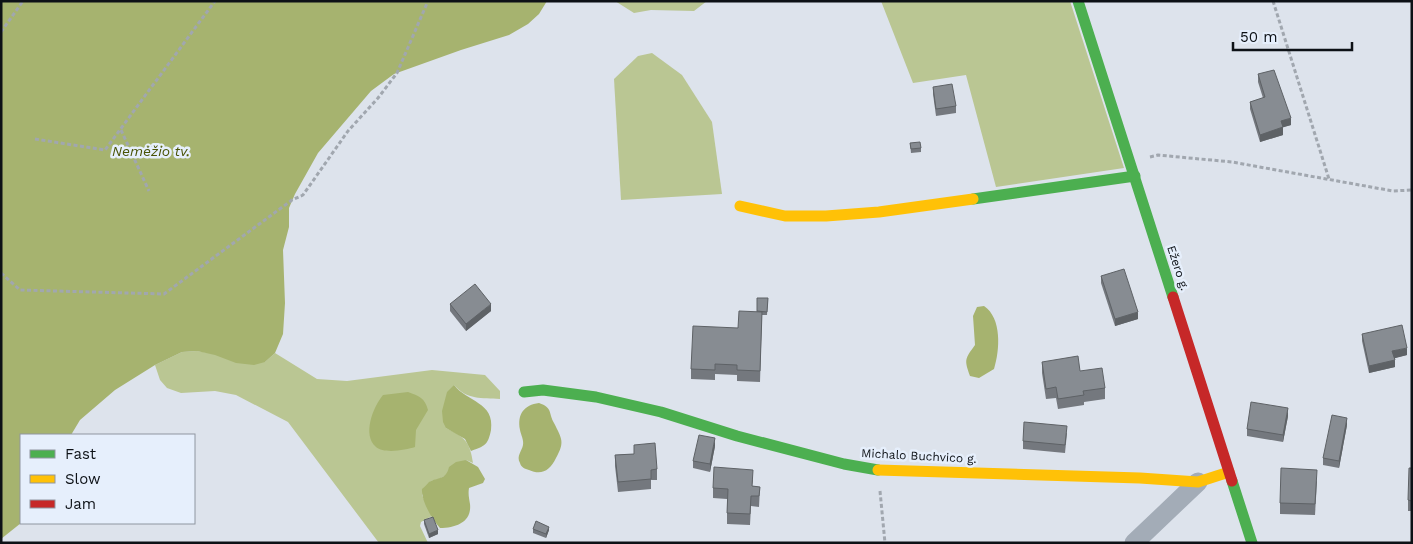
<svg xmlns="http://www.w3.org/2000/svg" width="1413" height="544" viewBox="0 0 1413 544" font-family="'Work Sans',sans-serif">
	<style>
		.forest { fill: #bac693 }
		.water { fill: #a6b36f }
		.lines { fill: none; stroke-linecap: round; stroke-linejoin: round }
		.path { stroke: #a1a7af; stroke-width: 3; stroke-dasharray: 4 2.5; stroke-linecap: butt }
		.street { stroke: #a3acb7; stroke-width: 19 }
		.fast { stroke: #4caf50; stroke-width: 11 }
		.slow { stroke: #ffc107; stroke-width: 11 }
		.jam { stroke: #c62828; stroke-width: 11 }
		.wall { fill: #74787e }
		.shaded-wall { fill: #5e6266 }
		.building { fill: #878c92; stroke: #5e6266 }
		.labels { text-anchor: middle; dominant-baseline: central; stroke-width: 5; stroke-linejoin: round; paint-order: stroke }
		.street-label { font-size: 12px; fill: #0d1116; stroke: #e6effc }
		.water-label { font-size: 14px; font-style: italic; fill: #495305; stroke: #e6effc }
	</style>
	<rect width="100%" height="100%" fill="#dde3ec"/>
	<g class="forest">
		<polygon points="615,1 707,1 694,11 651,10 634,13"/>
		<polygon points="881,1 1070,1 1124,168 996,187 966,75 913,83"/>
		<polygon points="652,53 682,75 712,122 722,194 621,200 614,79 638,56"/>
		<path d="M197,351l68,11 10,-9 42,26 30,2 85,-11 53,5 15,16v8c-18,-1 -33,1 -46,-14l-8,43c19,9 24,14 27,35l-7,-3c-11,8 -23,20 -35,21l-9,14 10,21 -11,6 -1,4 8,17h-49l-91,-121 -52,-27 -21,-4 -34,2 -14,-5 -7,-8 -5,-15 27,-13z"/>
	</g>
	<g class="water">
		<polygon points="1,1 547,1 539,14 528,24 509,35 461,50 394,74 371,91 318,153 295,194 289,208 289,227 283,250 285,303 283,334 275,353 265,362 254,365 236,363 215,355 197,351 182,352 155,365 115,390 80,420 71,435 21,435 21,523 1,539"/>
		<path d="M984,306c18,12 16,44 10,63l-15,9 -9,-2c-6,-17 -5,-17 5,-31l-2,-29 4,-9z"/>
		<path d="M454,385c13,17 41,17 37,45 -3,15 -6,16 -20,21l-6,-12 -19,-11 -3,-6 -1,-11 5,-19z"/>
		<path d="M408,392c11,4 17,6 20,18l-12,20 -1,17c-9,3 -31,7 -39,0 -14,-12 -3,-40 7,-52z"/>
		<path d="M539,403c14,5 9,9 15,20 8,16 11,19 2,35 -6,12 -14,18 -27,12 -4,-1 -8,-3 -9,-7 -4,-7 2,-12 3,-18 1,-5 -2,-10 -3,-15 -3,-16 4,-25 19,-27z"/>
		<path d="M466,460l12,7 7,12 -2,4 -14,5c-1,6 0,10 1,16 2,18 -14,24 -30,24 -8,-9 -19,-27 -18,-39 3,-2 5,-5 7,-7 9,-5 17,-2 20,-15l7,-5z"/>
	</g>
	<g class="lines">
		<g class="path">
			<polyline points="1273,1 1329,179"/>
			<polyline points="1,32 23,1"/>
			<polyline points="121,130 149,191"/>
			<polyline points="35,139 105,150 215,1"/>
			<polyline points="1150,157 1158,155 1232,162 1393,191 1412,190"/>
			<polyline points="1,273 20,290 164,294 292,200 303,195 348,131 378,98 397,73 428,1"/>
			<polyline points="880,491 885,543"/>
		</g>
		<polyline class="street" points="1134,543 1198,482"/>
		<g class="fast">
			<polyline points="1078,1 1173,297"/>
			<polyline points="973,199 1135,176"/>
			<polyline points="524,392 543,390 596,397 661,412 737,436 844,464 878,470"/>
			<polyline points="1232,481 1252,543"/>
		</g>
		<g class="slow">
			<polyline points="740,206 785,216 826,216 879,212 973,199"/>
			<polyline points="878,470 1140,478 1198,482 1229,472"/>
		</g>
		<polyline class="jam" points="1173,297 1232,481"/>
	</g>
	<g class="wall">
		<polygon points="1258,74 1291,125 1283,127 1283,135 1260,142 1250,109 1250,102 1263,98 1258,82"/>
		<polygon points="933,87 956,106 956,113 936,116 933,94"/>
		<polygon points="910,143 921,148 921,152 911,153"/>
		<polygon points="1101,276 1138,319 1115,326 1101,283"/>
		<polygon points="768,298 767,315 762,315 760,382 737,381 737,375 715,374 715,380 691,379 691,369 757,311"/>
		<polygon points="450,304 491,311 466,331 450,311"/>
		<polygon points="1362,334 1407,355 1394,358 1395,367 1369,373 1362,341"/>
		<polygon points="1042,362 1080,371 1105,388 1105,399 1084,402 1084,405 1058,409 1056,398 1046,399 1042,373"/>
		<polygon points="1288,416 1283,442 1247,436 1247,429"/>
		<polygon points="1347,425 1339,468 1323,465 1323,458"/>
		<polygon points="1067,433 1065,453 1023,449 1023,441"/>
		<polygon points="634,445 657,469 657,480 651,480 651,489 618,492 615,466 615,455 634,454"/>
		<polygon points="715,446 710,472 693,468 693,461"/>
		<polygon points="1412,468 1412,511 1408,511 1408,500"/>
		<polygon points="753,480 752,486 760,487 759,507 751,506 750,525 727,524 727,499 713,498 713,488"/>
		<polygon points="1317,481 1315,515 1280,514 1280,503"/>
		<polygon points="424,520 438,534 429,538 424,524"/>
		<polygon points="533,529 549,530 546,538 533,533"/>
	</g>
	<g class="shaded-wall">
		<polygon points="1291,118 1291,125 1281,128 1281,121"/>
		<polygon points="1283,127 1283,135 1260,142 1260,135"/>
		<polygon points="491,304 491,311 466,331 466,324"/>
		<polygon points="1138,312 1138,319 1115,326 1115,319"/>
		<polygon points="1407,348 1407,355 1392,359 1392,351"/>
		<polygon points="1395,360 1395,367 1369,373 1369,366"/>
		<polygon points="1288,408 1288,416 1283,442 1283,435"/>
		<polygon points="1347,418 1347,425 1339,468 1339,461"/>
		<polygon points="715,438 715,446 710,472 710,464"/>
		<polygon points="549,527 549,530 546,538 546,534"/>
		<polygon points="438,530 438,534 429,538 429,534"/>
	</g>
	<g class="building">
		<polygon points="1274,70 1291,118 1281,121 1283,127 1260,135 1250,102 1265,97 1258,74"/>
		<polygon points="952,84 956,106 936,109 933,87"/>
		<polygon points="920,142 921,148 911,149 910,143"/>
		<polygon points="1124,269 1138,312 1115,319 1101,276"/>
		<polygon points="475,284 491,304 466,324 450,304"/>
		<polygon points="757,298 768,298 767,312 757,311"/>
		<polygon points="739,311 762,312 760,371 737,370 737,365 715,364 715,370 691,369 693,326 738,328"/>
		<polygon points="1402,325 1407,348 1392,351 1395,360 1369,366 1362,334"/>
		<polygon points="1078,356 1080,371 1102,368 1105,388 1083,391 1084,395 1058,399 1056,387 1046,389 1042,362"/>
		<polygon points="1251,402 1288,408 1283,435 1247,429"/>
		<polygon points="1332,415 1347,418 1339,461 1323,458"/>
		<polygon points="1024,422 1067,426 1065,445 1023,441"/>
		<polygon points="699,435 715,438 710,464 693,461"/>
		<polygon points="655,443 657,469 651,470 651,479 618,482 615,455 634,454 634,445"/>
		<polygon points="714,467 753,470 752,486 760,487 759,496 751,496 750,514 727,513 728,489 713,488"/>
		<polygon points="1281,468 1317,470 1315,504 1280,503"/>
		<polygon points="1409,468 1412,468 1412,501 1408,500"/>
		<polygon points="433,517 438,530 429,534 424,520"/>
		<polygon points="536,521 549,527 546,534 533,529"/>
	</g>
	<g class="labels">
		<g class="street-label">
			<text transform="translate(1178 268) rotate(72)">Ežero g.</text>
			<text transform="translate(919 456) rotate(3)">Michalo Buchvico g.</text>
		</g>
		<g class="water-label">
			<text x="151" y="151">Nemėžio tv.</text>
		</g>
	</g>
	<rect width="1413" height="544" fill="none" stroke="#0d1116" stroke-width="5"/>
	<rect x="20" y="434" width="175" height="90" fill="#e6effc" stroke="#8f96a0"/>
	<rect x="30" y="450" width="25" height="8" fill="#4caf50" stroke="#8f96a0"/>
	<text x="65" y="459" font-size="15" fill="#0d1116">Fast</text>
	<rect x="30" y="475" width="25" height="8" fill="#ffc107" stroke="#8f96a0"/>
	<text x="65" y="484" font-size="15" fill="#0d1116">Slow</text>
	<rect x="30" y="500" width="25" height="8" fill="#c62828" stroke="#8f96a0"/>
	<text x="65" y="509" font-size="15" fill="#0d1116">Jam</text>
	<path d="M1233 42v8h119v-8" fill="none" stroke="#0d1116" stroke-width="2.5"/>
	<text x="1240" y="42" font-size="15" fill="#0d1116" stroke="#e6effc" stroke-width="4" paint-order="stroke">50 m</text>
</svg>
